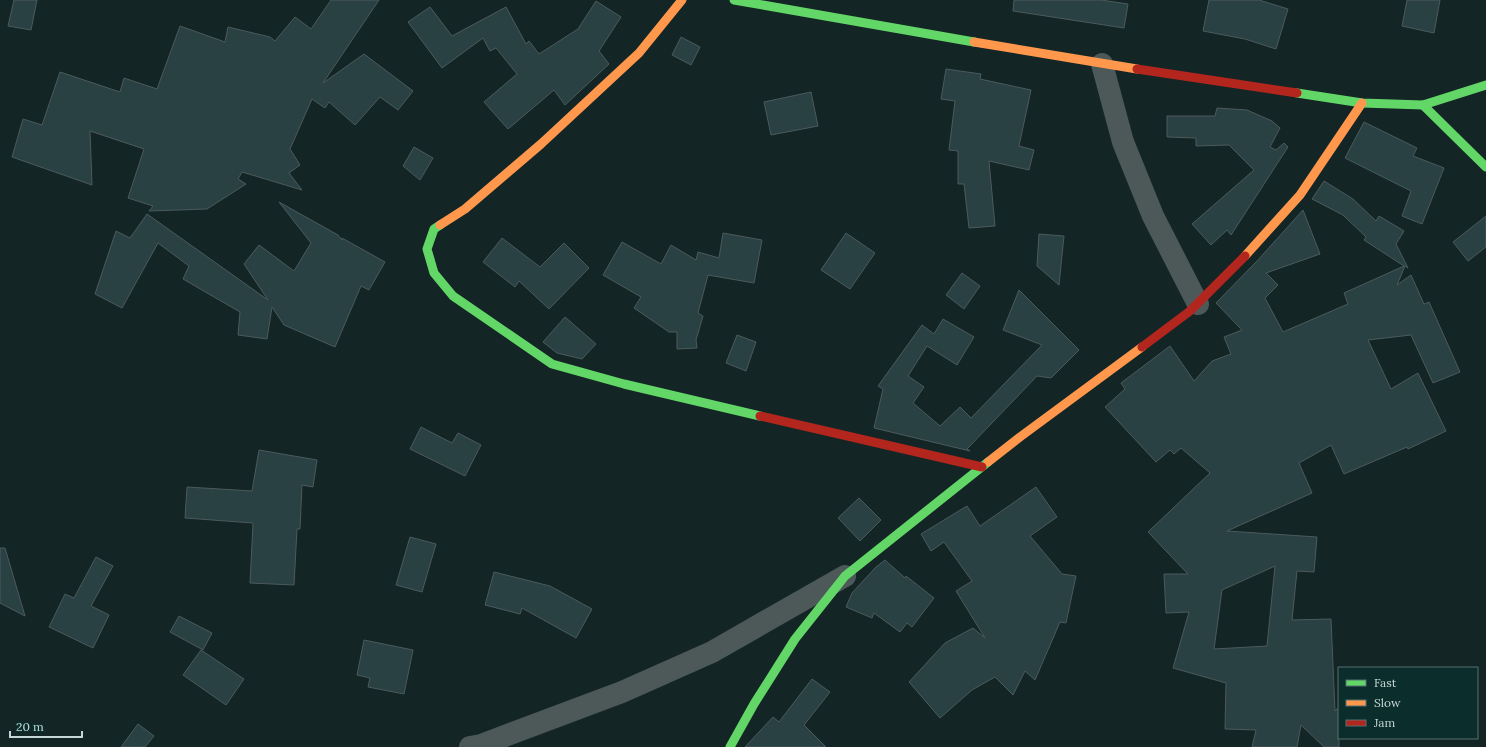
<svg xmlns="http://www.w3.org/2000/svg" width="1486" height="747" viewBox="0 0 1486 747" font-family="Lora,serif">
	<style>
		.building { fill: #2a4144; stroke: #4c5a5c; fill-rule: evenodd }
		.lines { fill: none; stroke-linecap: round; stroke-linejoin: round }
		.street { stroke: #4d5959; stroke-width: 22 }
		.fast { stroke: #63d668; stroke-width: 9 }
		.slow { stroke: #ff974d; stroke-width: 9 }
		.jam { stroke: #b3261e; stroke-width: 9 }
	</style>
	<rect width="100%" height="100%" fill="#132525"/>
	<g class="building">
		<polygon points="14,0 37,0 31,30 8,26"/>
		<polygon points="331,0 379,0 323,83 364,54 413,91 398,110 380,97 355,125 329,102 325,108 312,99 290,149 300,165 289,173 302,190 242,172 238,179 246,184 207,209 149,211 153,206 128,198 144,149 90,131 92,185 12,157 23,119 42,125 60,72 120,92 124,78 157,89 180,26 225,42 228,27 270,37 275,41 295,17 311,29"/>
		<polygon points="1014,0 1101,0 1128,4 1124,28 1013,11"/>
		<polygon points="1209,0 1259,0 1288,9 1276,49 1245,39 1203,31"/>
		<polygon points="1407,0 1440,0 1434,33 1402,26"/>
		<polygon points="596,1 621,17 599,51 609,64 565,105 554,90 508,129 484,102 517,74 496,48 490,51 483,38 442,68 408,22 430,7 452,36 506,7 526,44 529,41 539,54 578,29"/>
		<polygon points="681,37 700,47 691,65 672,55"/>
		<polygon points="946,69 981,74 980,79 1031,90 1019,146 1034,150 1029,170 989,161 995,226 969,228 964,184 958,184 958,151 949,150 955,101 941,99"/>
		<polygon points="811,92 818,126 771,135 764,102"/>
		<polygon points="1217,108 1247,110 1272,121 1280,128 1270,147 1276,150 1284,143 1288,147 1231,235 1227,230 1211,245 1192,224 1254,170 1229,145 1196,146 1196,138 1167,137 1167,116 1215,116"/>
		<polygon points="1364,122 1417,148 1413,156 1444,168 1422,224 1402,216 1411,191 1345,158"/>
		<polygon points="414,147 433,158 420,180 403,166"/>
		<path d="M1324,181l29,18 23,22 3,-5 25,15 -8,13 12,24 -3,-2 -8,19 14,-10 13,29 5,-2 31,70 -27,11 -22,-48 -43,5 23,49 27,-16 28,58 -38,18 -1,-2 -63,27 -13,-29 -32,18 13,30 -85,38 90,6 -3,35 -17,-1 -5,49 39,-1 4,92 4,-4v40h-15l-23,-22 -4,22h-45l4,-17 -31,-1 1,-46 -53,-15 16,-56 -23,1 -2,-39h24l-40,-42 62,-59 -29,-25 -7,6 -4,-4 -14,12 -51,-55 20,-18 -4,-6 49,-37 24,35 18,-20 19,-7 -7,-17 18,-7 -26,-27 41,-42 46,-51 17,44 -54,19 12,12 -13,13 18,34 65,-28 -4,-11 60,-27 -40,-26 2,-3 -23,-22 -31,-16zM1275,566l-8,80 -53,3 8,-59z"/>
		<polygon points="279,202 338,235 342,240 342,238 385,262 369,290 361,286 335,347 284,325 272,307 267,339 238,335 240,312 183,279 189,266 158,243 122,308 95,294 116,231 130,238 147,214 268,300 244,264 259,245 294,271 311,243"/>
		<polygon points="1486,216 1486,247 1468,261 1453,242"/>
		<polygon points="723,233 762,240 754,283 708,275 698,313 703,316 696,340 697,348 677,349 677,332 669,332 634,308 641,297 603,275 622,242 661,264 671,245 696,260 698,252 719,258"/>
		<polygon points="846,233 875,253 850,289 821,270"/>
		<polygon points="1039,234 1064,236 1059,285 1037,266"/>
		<polygon points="502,238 540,267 564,243 589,268 549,309 519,281 515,287 483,262"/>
		<polygon points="962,273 980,286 964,309 946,295"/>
		<polygon points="1019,290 1079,350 1051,378 1037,376 967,449 970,451 874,428 883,389 878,386 922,325 934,334 943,319 974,337 957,365 927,346 908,376 924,387 913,403 940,426 960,407 971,418 1042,345 1003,330"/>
		<polygon points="565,317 596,344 582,359 557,353 543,342"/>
		<polygon points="737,335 756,342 746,371 726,363"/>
		<polygon points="421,427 452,443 458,433 481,445 465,476 410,449"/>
		<polygon points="259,450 317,460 313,487 302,485 300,529 297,529 294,585 250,583 253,523 185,518 187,487 252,491"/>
		<polygon points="1036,487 1057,517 1030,536 1062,574 1076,576 1066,623 1060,622 1035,680 1025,671 1013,695 995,677 972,690 940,718 909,682 945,643 973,628 985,638 956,591 972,581 944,542 931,551 921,534 967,506 980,526"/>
		<polygon points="859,498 881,520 860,541 838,518"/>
		<polygon points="410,537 436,544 422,592 396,585"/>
		<polygon points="0,548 5,548 25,616 0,603"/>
		<polygon points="96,557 113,566 91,606 109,615 93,648 49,627 65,594 74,598"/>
		<polygon points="885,560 905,578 906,576 934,598 912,627 907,623 900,632 874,613 872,618 846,607 852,593 876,567"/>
		<polygon points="494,572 550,586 592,609 576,638 522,608 520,614 485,605"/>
		<polygon points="179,616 212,633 203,650 170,632"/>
		<polygon points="364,640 413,650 404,694 368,687 370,678 357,675"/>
		<polygon points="201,650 244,679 226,705 183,675"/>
		<polygon points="812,679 830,692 804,725 826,747 745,747 773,717 779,722"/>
		<polygon points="138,724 154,736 145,747 121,747"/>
	</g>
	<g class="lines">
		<g class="street">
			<polyline points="1102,64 1123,142 1153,216 1198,304"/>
			<polyline points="470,747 481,745 622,692 712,652 845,576"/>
		</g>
		<g class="fast">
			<polyline points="734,0 974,42"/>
			<polyline points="1297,93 1362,103 1423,105 1486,85"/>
			<polyline points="1423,105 1486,167"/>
			<polyline points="440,225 434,229 427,249 434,273 453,296 552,364 624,384 760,416"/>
			<polyline points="730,747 754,704 795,639 845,576 988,462"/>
		</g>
		<g class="slow">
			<polyline points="974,42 1137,69"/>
			<polyline points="440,225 465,209 541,144 639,53 682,0"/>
			<polyline points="1245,256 1300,195 1362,103"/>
			<polyline points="988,462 1020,437 1142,347"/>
		</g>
		<g class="jam">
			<polyline points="1137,69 1297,93"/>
			<polyline points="1142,347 1190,311 1245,256"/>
			<polyline points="760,416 982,467"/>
		</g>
	</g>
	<rect x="1338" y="667" width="140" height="72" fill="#0b2d2c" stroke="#567170"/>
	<rect x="1346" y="680" width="20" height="6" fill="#63d668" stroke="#567170"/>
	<text x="1374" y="687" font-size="12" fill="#c6d7d7">Fast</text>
	<rect x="1346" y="700" width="20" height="6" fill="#ff974d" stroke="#567170"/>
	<text x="1374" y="707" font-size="12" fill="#c6d7d7">Slow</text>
	<rect x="1346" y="720" width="20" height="6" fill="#b3261e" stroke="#567170"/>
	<text x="1374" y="727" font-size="12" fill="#c6d7d7">Jam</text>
	<path d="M10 731v6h72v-6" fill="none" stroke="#c6d7d7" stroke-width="2"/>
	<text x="16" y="731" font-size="12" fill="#c6d7d7" stroke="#0b2d2c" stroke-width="3" paint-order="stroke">20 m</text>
</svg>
